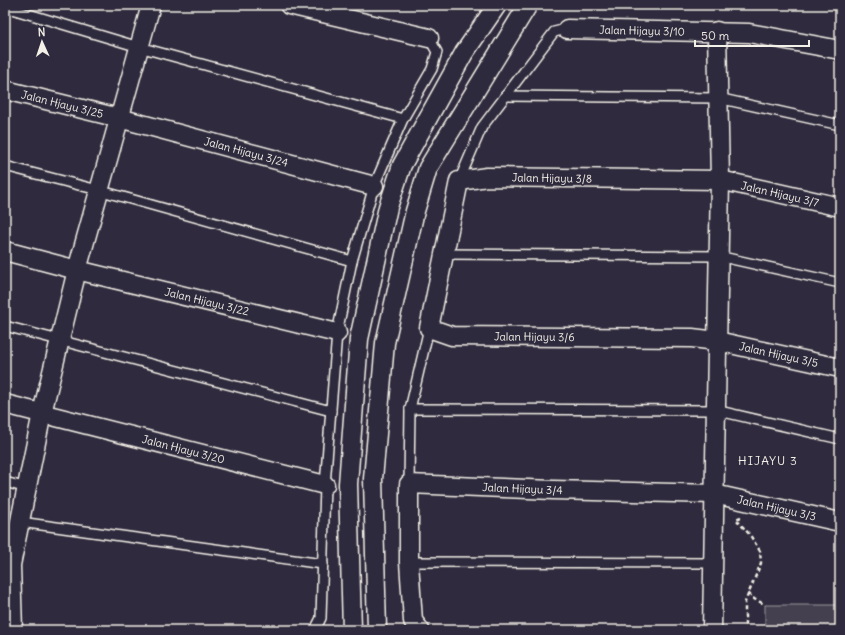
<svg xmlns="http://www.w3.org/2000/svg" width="845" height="635" viewBox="0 0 845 635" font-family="Delius,sans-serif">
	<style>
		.green { fill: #454050; stroke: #9c989c }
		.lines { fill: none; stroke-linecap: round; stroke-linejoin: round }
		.lane-casing { stroke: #f4f1e8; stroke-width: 12 }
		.street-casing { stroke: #f4f1e8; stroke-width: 21 }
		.path { stroke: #f4f1e8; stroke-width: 2.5; stroke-dasharray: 4 3; stroke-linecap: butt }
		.lane { stroke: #2f2a3d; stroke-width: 9 }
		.street { stroke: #2f2a3d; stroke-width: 18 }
		.labels { text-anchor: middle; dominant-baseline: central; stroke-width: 3; stroke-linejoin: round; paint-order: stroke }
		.street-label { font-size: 11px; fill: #f4f1e8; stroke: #2f2a3d }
		.neighbourhood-label { font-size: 12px; letter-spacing: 1px; fill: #f4f1e8; stroke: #2f2a3d }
	</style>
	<rect width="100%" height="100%" fill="#2f2a3d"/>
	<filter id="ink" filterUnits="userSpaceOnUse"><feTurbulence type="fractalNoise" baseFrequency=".025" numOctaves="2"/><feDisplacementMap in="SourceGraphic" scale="8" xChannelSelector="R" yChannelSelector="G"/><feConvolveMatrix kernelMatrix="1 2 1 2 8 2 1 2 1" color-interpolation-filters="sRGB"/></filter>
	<g filter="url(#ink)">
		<rect class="green" x="765" y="605" width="75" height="25"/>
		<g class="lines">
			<defs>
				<g id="lane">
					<polyline points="5,7 139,47 403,119"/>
					<polyline points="505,96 718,98 840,125"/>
					<polyline points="5,166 98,190 352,261 374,186 403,119 432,69 437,52 429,38"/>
					<polyline points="459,181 482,127 554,32 567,29"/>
					<polyline points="443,254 718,256 840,283"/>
					<polyline points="5,326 331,411"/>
					<polyline points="410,409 715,410 840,439"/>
					<polyline points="5,482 27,488"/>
					<polyline points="409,484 410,409 429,328"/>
					<polyline points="20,522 323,564"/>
					<polyline points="409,562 713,563"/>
					<polyline points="315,630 321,618 325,485 337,333 352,261"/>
				</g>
				<g id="street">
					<polyline points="289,5 429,38"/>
					<path id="s1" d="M567,29l182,4 91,17"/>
					<path id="s2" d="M5,90l114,28 255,68"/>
					<path id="s3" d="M840,207l-120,-27 -233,-3 -28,4 -30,147 23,8 240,2 25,3 123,27"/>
					<path id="s4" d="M5,251l72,19 260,63"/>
					<path id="s5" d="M5,404l320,81"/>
					<polyline points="377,629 373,479 385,343 415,211 428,168 528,5"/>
					<polyline points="13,630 11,565 42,413 77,270 151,5"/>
					<polyline points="352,630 348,484 359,339 388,207 402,165 464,53 497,5"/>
					<path id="s6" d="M420,630l-7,-9 -4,-59v-78l144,6 161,4 126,28"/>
					<polyline points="712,630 720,180 717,31"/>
				</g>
			</defs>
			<use href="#lane" class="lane-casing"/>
			<use href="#street" class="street-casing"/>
			<g class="path">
				<polyline points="741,517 736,519 750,535 760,551 761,563 745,602 745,630"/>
				<polyline points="748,593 754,599 764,604"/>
			</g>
			<use href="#lane" class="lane"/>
			<use href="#street" class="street"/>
		</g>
	</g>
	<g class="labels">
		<g class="street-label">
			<text stroke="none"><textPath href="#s1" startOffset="75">Jalan Hijayu 3/10</textPath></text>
			<text stroke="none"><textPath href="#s2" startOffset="59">Jalan Hjayu 3/25</textPath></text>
			<text stroke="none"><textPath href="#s2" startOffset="249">Jalan Hijayu 3/24</textPath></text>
			<text transform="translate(552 178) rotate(1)">Jalan Hijayu 3/8</text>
			<text transform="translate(780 194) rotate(13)">Jalan Hijayu 3/7</text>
			<text stroke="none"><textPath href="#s4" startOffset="208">Jalan Hijayu 3/22</textPath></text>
			<text stroke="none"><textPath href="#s3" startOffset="641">Jalan Hijayu 3/6</textPath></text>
			<text stroke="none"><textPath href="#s3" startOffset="887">Jalan Hijayu 3/5</textPath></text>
			<text stroke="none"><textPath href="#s5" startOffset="184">Jalan Hjayu 3/20</textPath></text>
			<text stroke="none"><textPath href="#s6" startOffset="262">Jalan Hijayu 3/4</textPath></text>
			<text stroke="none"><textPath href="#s6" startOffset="518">Jalan Hijayu 3/3</textPath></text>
		</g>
		<g class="neighbourhood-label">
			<text x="768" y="460">HIJAYU 3</text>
		</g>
	</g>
	<rect width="845" height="635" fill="none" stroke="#2f2a3d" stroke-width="20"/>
	<rect x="10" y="10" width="825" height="615" fill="none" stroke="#f4f1e8" stroke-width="1.5" filter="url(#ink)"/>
	<g transform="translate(42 42) rotate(357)" stroke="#2f2a3d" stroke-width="3" paint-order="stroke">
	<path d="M0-3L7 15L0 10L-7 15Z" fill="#f4f1e8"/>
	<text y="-6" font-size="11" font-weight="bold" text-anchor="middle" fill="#f4f1e8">N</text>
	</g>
	<path d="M695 40v6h114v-6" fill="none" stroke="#f4f1e8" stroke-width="2"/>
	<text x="701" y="40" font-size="12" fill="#f4f1e8" stroke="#2f2a3d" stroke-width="3" paint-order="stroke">50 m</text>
</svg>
